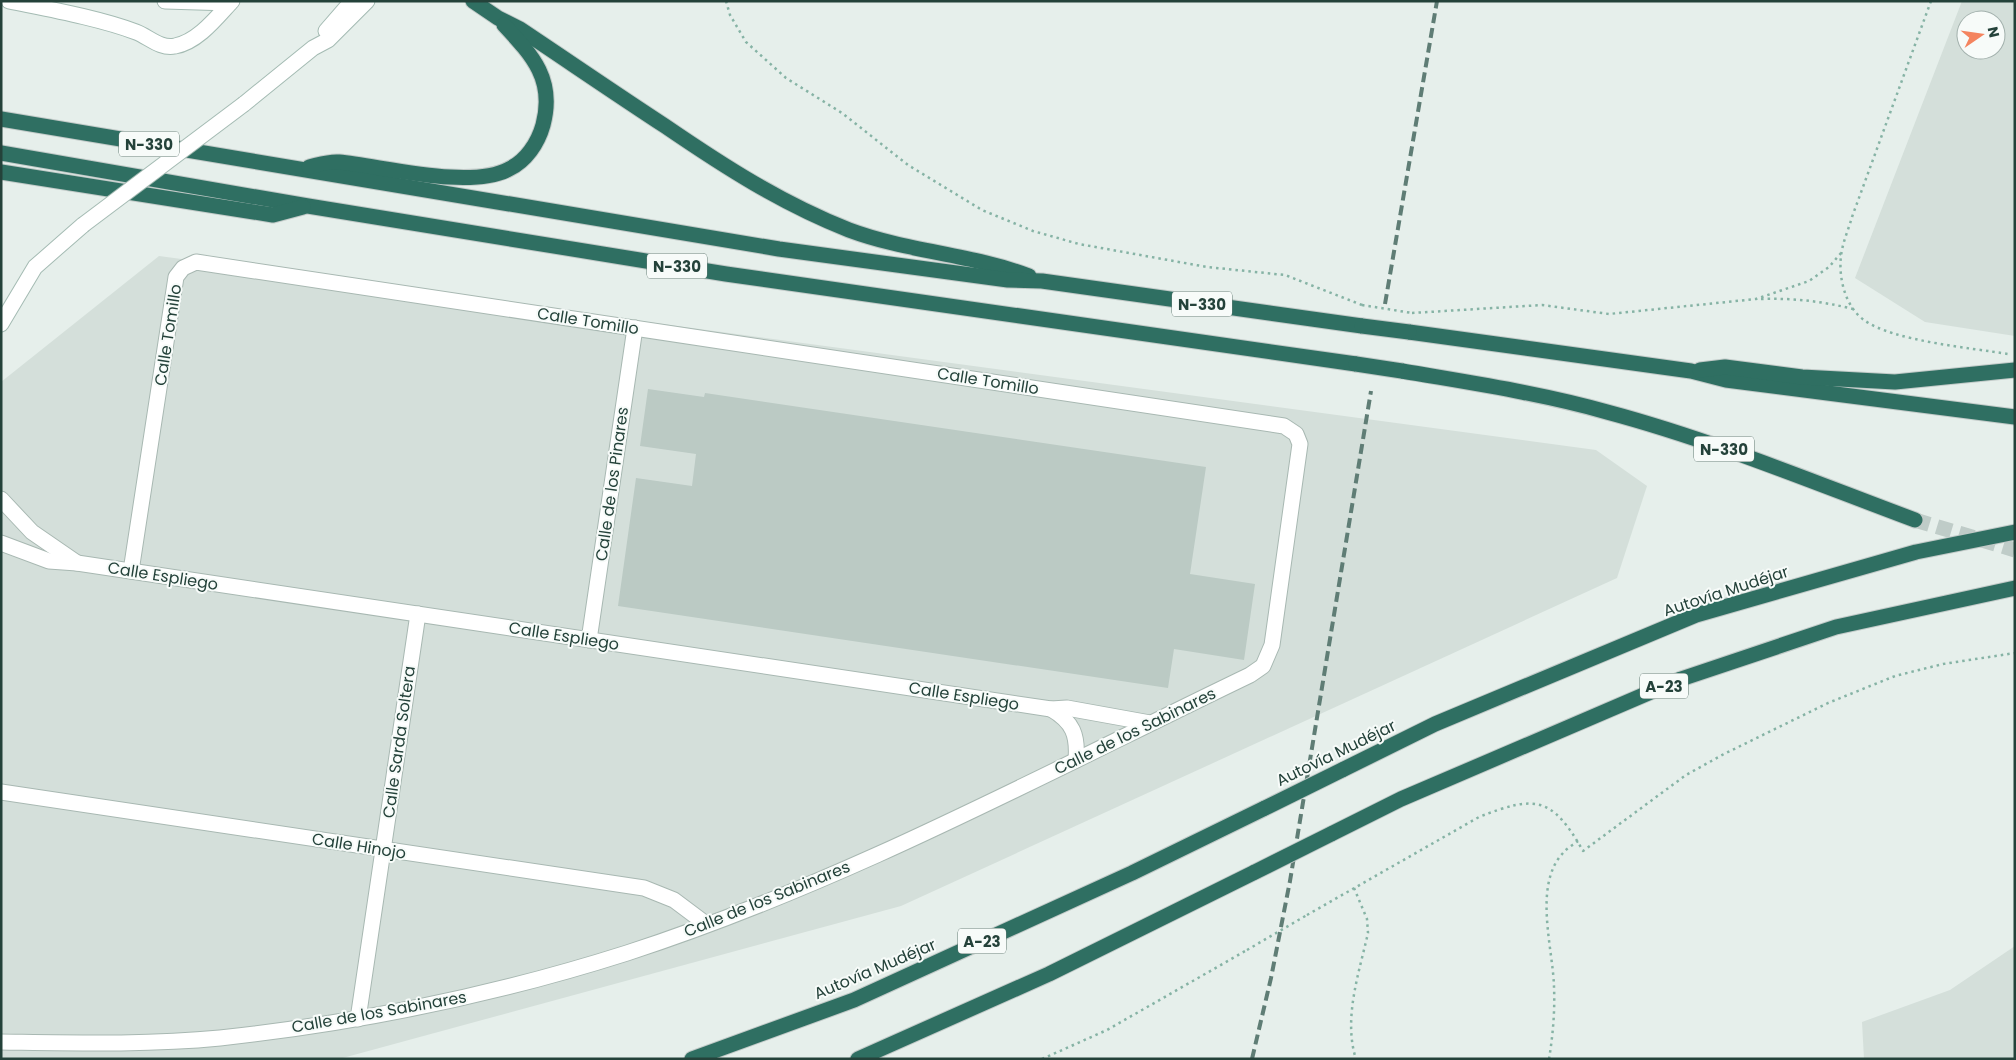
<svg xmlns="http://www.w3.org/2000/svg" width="2016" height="1060" viewBox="0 0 2016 1060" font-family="Poppins,sans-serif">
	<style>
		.built { fill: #d4dfda; fill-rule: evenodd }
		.building { fill: #bbcac4 }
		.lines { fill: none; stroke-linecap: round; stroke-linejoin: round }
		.highway-tunnel { stroke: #bfccc8; stroke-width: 15; stroke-dasharray: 15 8; stroke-linecap: butt }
		.street-casing { stroke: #a8b8b2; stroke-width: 17 }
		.secondary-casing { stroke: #a4bbb3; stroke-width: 17 }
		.highway-casing { stroke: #c2cac8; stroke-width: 17 }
		.path { stroke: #86b3a5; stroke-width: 2.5; stroke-dasharray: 2.5 4; stroke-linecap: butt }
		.street { stroke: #fff; stroke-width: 15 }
		.secondary { stroke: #fff; stroke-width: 15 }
		.highway { stroke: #2f6f62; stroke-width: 15 }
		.rail { stroke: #5f7d75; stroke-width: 4; stroke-dasharray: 10 5; stroke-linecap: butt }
		.secondary-bridge-casing { stroke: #a4bbb3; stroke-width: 17; stroke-linecap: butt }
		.highway-bridge-casing { stroke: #c2cac8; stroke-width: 17; stroke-linecap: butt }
		.path-bridge { stroke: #86b3a5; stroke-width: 2.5; stroke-dasharray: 2.5 4; stroke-linecap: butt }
		.secondary-bridge { stroke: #fff; stroke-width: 15 }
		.highway-bridge { stroke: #2f6f62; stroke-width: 15 }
		.labels { text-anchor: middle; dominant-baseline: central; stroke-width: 4; stroke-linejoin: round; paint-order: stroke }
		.shield { fill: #f7fbf9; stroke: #637a73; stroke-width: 1 }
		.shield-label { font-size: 15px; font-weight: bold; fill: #24423a }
		.street-label { font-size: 16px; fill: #24423a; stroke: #f7fbf9 }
	</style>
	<rect width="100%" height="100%" fill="#e6efeb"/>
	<g class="built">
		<path d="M1962,1h53v335l-90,-14 -70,-44zM1966,20h30v30h-30z"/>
		<polygon points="159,256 1596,450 1647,486 1617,578 901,906 339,1059 1,1059 1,382"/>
		<polygon points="2015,946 2015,1059 1864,1059 1862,1022 1950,990"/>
	</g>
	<polygon class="building" points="648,389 704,397 705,393 1206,467 1190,574 1255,584 1244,660 1174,649 1168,688 618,606 636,478 692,486 696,454 640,446"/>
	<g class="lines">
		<polyline class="highway-tunnel" points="1915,520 2015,550"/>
		<defs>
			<g id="street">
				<polyline points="1,499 32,532 77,563"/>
				<polyline points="1,543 49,561 77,563 1051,709 1067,708 1150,723"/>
				<polyline points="589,640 635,328"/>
				<path d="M1051,709c22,13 27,26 25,51"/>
				<polyline points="1,792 644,888 674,900 706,924"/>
				<polyline points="358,1019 418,614"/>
				<path d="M1,1042c72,1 147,3 219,-4 138,-15 275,-43 407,-85 216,-70 419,-180 623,-278l13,-9 9,-21 28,-201 -4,-10 -12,-8 -1088,-164 -13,6 -7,9 -45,294"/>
			</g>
			<g id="secondary">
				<path d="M9,1c39,8 90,17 127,31 13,5 24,17 39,14 23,-4 42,-29 57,-45"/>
				<polyline points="165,1 230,3"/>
				<polyline points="326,31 352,1"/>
				<polyline points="244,104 313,48 328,40 367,1"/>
				<polyline points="1,324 35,267 83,225"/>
			</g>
			<g id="highway">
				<path d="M473,1l25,17 22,11c48,32 96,65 145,97 60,41 116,77 184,104 59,22 122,24 180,46"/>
				<polyline points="1,119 779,249 1008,280 1042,281 1362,326"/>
				<polyline points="1,153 308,206 726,274 1356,364"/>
				<path d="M309,167c9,-2 20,-6 30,-5 43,4 131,28 170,7 17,-8 29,-26 34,-44 12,-45 -10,-69 -39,-100"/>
				<polyline points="1,172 273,215 303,207"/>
				<polyline points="1409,332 1691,371 1726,380 2015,417"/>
				<polyline points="1700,370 1725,367 1802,377 1895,382 2015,370"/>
				<path d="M1402,371c69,12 138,22 205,41 105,28 206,70 308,108"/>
				<polyline points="1342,770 1435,724 1696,615 1916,552 2015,532"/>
				<polyline points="1331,834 1401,799 1681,679 1836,627 2015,588"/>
				<polyline points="692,1059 854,1000 1132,873 1265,808"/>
				<polyline points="858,1059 1049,974 1255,872"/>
			</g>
		</defs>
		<use href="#street" class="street-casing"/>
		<use href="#secondary" class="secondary-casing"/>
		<use href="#highway" class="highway-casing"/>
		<g class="path">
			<polyline points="726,1 730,15 746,42 786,78 842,113 908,165 982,210 1033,231 1079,244 1207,267 1285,275 1362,305"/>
			<path d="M1931,1l-79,216c-3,11 -8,22 -10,33 -5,23 2,56 22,70 28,21 108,28 144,34"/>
			<path d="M1761,299c32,-1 60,2 92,10"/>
			<polyline points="1412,313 1542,305 1609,314 1756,299 1809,281 1829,267 1841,253"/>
			<path d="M1354,888l13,31 1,14c-9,40 -25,86 -12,126"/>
			<path d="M1307,915l172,-98c56,-22 73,-21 104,34l103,-76 38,-21 104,-51 67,-27 48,-12 72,-11"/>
			<polyline points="1042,1059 1107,1030 1247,950"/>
			<path d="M1549,1059c4,-24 6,-49 5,-72 -1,-39 -21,-102 9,-134 4,-5 10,-8 15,-12"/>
		</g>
		<use href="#street" class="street"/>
		<use href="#secondary" class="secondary"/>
		<use href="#highway" class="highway"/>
		<g class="rail">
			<polyline points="1385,304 1437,1"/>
			<polyline points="1252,1059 1271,978 1290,881 1371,391"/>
		</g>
		<defs>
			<polyline id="secondary-bridge" points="83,225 244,104"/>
			<g id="highway-bridge">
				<polyline points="1362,326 1409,332"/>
				<polyline points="1356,364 1402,371"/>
				<polyline points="1265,808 1342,770"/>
				<polyline points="1255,872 1331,834"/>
			</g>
		</defs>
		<use href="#secondary-bridge" class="secondary-bridge-casing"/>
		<use href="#highway-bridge" class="highway-bridge-casing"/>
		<g class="path-bridge">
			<polyline points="1362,305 1412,313"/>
			<polyline points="1247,950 1307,915"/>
		</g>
		<use href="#secondary-bridge" class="secondary-bridge"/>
		<use href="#highway-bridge" class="highway-bridge"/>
	</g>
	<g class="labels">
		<g class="shield">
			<rect x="119" y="131.5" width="60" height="25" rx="4"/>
			<rect x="647" y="253.5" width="60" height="25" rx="4"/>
			<rect x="1172" y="291.5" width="60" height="25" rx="4"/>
			<rect x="1694" y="436.5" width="60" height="25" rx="4"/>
			<rect x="1640" y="673.5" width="48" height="25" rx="4"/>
			<rect x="958" y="928.5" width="48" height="25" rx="4"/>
		</g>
		<g class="shield-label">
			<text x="149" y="144">N-330</text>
			<text x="677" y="266">N-330</text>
			<text x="1202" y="304">N-330</text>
			<text x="1724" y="449">N-330</text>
			<text x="1664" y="686">A-23</text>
			<text x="982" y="941">A-23</text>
		</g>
		<g class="street-label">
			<text transform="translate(588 321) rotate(9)">Calle Tomillo</text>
			<text transform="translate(168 335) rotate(-81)">Calle Tomillo</text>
			<text transform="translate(988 381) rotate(9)">Calle Tomillo</text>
			<text transform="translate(612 484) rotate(-82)">Calle de los Pinares</text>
			<text transform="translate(163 576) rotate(9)">Calle Espliego</text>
			<text transform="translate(1726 591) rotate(-18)">Autovía Mudéjar</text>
			<text transform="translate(564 636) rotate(9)">Calle Espliego</text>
			<text transform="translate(964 696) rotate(9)">Calle Espliego</text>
			<text transform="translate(1135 731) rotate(-26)">Calle de los Sabinares</text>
			<text transform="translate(399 742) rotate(-82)">Calle Sarda Soltera</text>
			<text transform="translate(1336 753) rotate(-26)">Autovía Mudéjar</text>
			<text transform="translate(359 846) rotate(9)">Calle Hinojo</text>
			<text transform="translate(767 899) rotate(-22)">Calle de los Sabinares</text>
			<text transform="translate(875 969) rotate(-23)">Autovía Mudéjar</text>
			<text transform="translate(379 1012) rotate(-10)">Calle de los Sabinares</text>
		</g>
	</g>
	<rect width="2016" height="1060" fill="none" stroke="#24423a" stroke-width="5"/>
	<g transform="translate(1981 35) rotate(77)"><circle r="24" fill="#f7fbf9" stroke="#a3b1ad"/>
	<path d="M0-4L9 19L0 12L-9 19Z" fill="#f4845f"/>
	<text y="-8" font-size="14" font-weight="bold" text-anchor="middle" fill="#24423a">N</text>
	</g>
</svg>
